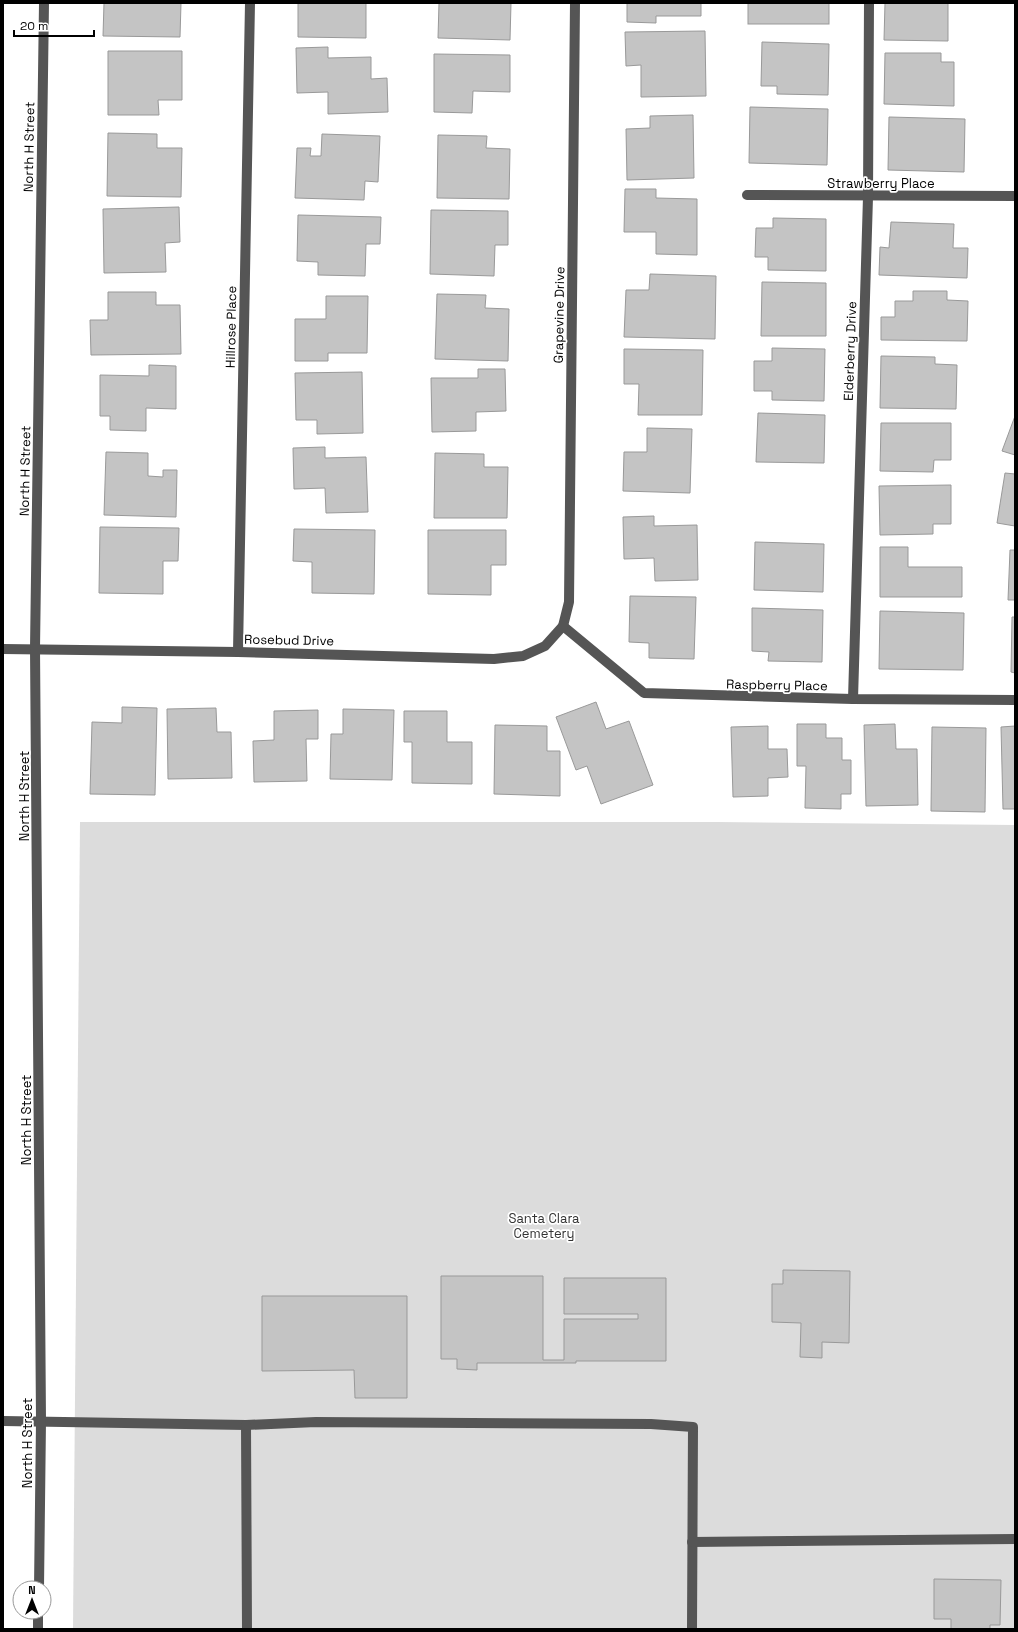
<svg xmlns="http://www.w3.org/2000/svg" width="1018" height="1632" viewBox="0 0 1018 1632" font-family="'Space Grotesk',sans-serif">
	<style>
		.green { fill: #dcdcdc }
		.building { fill: #c4c4c4; stroke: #999 }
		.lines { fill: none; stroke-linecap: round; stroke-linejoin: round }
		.minor { stroke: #555; stroke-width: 10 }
		.labels { text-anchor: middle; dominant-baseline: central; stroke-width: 3.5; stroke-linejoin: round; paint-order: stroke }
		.street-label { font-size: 13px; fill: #000; stroke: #fff }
		.park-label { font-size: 13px; fill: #333; stroke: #fff }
	</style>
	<rect width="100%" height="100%" fill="#fff"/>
	<polygon class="green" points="80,822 717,822 1015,825 1015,1629 73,1629"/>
	<g class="building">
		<polygon points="104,3 181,3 180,37 103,36"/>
		<polygon points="298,3 366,3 366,38 298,37"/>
		<polygon points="439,3 511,3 510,40 438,38"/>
		<polygon points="627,3 701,3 701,16 656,16 656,23 627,22"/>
		<rect x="748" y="3" width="81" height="21"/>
		<polygon points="885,3 948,3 948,41 884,40"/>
		<polygon points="705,31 706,96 641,97 641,65 626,66 625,32"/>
		<polygon points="762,42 829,44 828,95 777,94 777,86 761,86"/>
		<polygon points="328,47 328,58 371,57 371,79 387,78 388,112 328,114 328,92 297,93 296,48"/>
		<polygon points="108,51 182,51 182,100 158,100 159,115 108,115"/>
		<polygon points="885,53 941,53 941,62 954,62 954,106 884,104"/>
		<polygon points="434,54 510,55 510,92 473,91 472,113 434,112"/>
		<polygon points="750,107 828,109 827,165 749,163"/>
		<polygon points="693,115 694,178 627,180 626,129 650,128 650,116"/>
		<polygon points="889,117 965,119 964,172 888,170"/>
		<polygon points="108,133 157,134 157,148 182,148 181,197 107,196"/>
		<polygon points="322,134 380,136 378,182 365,181 364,200 295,198 297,148 311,148 310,156 321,156"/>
		<polygon points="438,135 487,136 486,148 510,149 509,199 437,198"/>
		<polygon points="625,189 656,189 656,198 697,199 697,255 656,254 656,232 624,232"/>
		<polygon points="179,207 180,242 165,243 166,272 104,273 103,209"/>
		<polygon points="431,210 508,211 508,245 495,245 494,276 430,274"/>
		<polygon points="298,215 381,217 380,244 366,244 365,276 318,275 318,262 297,261"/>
		<polygon points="773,218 826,219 826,271 768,270 768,257 755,257 756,228 773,228"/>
		<polygon points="891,222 954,224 953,248 968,248 967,278 879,275 880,247 889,248"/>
		<polygon points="650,274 716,276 715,339 624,337 626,290 649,290"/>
		<polygon points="762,282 826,283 826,336 761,336"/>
		<polygon points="913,291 947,291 947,300 968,301 967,341 881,340 881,317 895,317 895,301 913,301"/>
		<polygon points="108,292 156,292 156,305 180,305 181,354 91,355 90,320 108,320"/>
		<polygon points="437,294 486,295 485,308 509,309 508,361 435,359"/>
		<polygon points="326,296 368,296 367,353 328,353 328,361 295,361 295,319 326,319"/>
		<polygon points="772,348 825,349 824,401 772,400 772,391 754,391 754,361 772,361"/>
		<polygon points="624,349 703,350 702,415 638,415 639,384 624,384"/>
		<polygon points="881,356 935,357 935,364 957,365 956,409 880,408"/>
		<polygon points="149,365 176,366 176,409 146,408 146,431 110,430 110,416 100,416 100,375 149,376"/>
		<polygon points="478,369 505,369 506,411 476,412 476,431 432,432 431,378 478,378"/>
		<polygon points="362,372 363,433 317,434 317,420 296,420 295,373"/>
		<polygon points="758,413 825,415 824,463 756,462"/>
		<polygon points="1015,416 1015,455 1002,451"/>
		<polygon points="881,423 951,423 951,460 934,460 933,472 880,471"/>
		<polygon points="647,428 692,429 690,493 623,491 624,452 647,452"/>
		<polygon points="325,447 325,458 366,457 368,512 326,513 325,488 294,489 293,448"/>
		<polygon points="106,452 148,453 148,476 163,477 163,470 177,470 176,517 104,515"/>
		<polygon points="435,453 484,454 484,467 508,467 507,518 434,518"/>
		<polygon points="1005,473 1015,474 1015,526 997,523"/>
		<polygon points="951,485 951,524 933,524 933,534 880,535 879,486"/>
		<polygon points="654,516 654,526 697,525 698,580 655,581 654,558 624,559 623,517"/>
		<polygon points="100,527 179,528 178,561 163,561 163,594 99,593"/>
		<polygon points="294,529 375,530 374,594 312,593 312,562 293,561"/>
		<polygon points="428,530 506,530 506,565 491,565 491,595 428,594"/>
		<polygon points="755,542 824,544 823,592 754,590"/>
		<polygon points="880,547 908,547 908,567 962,567 962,597 880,597"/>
		<polygon points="1010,550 1015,550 1015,600 1008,600"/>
		<polygon points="630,596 696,597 694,659 649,658 649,643 629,642"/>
		<polygon points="752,608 823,610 822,662 768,661 769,652 752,651"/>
		<polygon points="880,611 964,613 963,670 879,669"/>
		<polygon points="1012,617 1015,617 1015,673 1011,672"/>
		<polygon points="596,702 606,729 629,721 653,785 601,804 587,766 576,770 556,717"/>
		<polygon points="122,707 157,708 155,795 90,794 92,722 122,723"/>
		<polygon points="216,708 217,732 231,732 232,778 168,779 167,709"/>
		<polygon points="343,709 394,710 392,780 330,779 331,734 343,734"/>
		<polygon points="318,710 318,739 306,739 307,781 254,782 253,741 274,740 274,711"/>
		<polygon points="404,711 447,711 447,742 472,742 472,784 412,783 412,742 404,742"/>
		<polygon points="797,724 826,724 826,738 842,738 842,760 851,760 851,794 841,794 841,809 805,808 806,766 797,766"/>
		<polygon points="895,724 896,749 917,749 918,805 866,806 864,725"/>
		<polygon points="495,725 547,726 547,751 560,751 560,796 494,794"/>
		<polygon points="768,726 768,749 787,749 788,777 768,778 768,796 733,797 731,727"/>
		<polygon points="1015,726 1015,809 1003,809 1001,727"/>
		<polygon points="932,727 986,728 985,812 931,811"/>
		<polygon points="783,1270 850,1271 849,1343 822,1342 822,1358 800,1357 801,1323 772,1322 772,1284 783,1284"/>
		<polygon points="441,1276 543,1276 543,1360 564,1360 564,1319 638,1319 638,1314 564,1314 564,1278 666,1278 666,1361 576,1361 576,1363 477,1363 477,1370 457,1369 457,1359 441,1359"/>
		<polygon points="262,1296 407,1296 407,1398 355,1398 354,1370 262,1371"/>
		<polygon points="934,1579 1001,1580 1000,1625 990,1625 990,1629 951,1629 951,1619 934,1619"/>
	</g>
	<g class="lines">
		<g class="minor">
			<polyline points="747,195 1015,196"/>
			<polyline points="563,626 644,693 853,699 1015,700"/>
			<polyline points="3,649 238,652 494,659 523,656 545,646 563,626 569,602 575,3"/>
			<polyline points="238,652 250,3"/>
			<polyline points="853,699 868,197 869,3"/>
			<polyline points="3,1421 246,1425 316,1422 651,1424 693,1427 692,1629"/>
			<polyline points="246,1425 247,1629"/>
			<polyline points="692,1542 1015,1539"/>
			<polyline points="39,1588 41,1421 35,648 44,3"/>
			<polyline points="38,1629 38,1612"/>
		</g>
	</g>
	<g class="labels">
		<g class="street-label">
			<text transform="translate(29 147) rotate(-89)">North H Street</text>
			<text x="881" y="183">Strawberry Place</text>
			<text transform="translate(559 315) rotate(-89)">Grapevine Drive</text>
			<text transform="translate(231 327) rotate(-89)">Hillrose Place</text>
			<text transform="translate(850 351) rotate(-88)">Elderberry Drive</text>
			<text transform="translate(25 471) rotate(-89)">North H Street</text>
			<text transform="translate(289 640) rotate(1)">Rosebud Drive</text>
			<text transform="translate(777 685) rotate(1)">Raspberry Place</text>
			<text transform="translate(24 796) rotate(-90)">North H Street</text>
			<text transform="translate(26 1120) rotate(-90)">North H Street</text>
			<text transform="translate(27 1443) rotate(-90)">North H Street</text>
		</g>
		<g class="park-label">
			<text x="544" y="1218">Santa Clara<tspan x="544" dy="15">Cemetery</tspan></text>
		</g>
	</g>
	<rect width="1018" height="1632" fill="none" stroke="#000000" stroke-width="8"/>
	<g transform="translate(32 1600)"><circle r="19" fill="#ffffff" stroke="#999999"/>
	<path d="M0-3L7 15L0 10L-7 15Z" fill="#000000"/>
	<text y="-6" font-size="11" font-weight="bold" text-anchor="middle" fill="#000000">N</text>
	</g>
	<path d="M14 30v6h80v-6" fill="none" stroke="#000000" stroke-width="2"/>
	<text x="20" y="30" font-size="12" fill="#000000" stroke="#ffffff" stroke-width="3" paint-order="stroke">20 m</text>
</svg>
